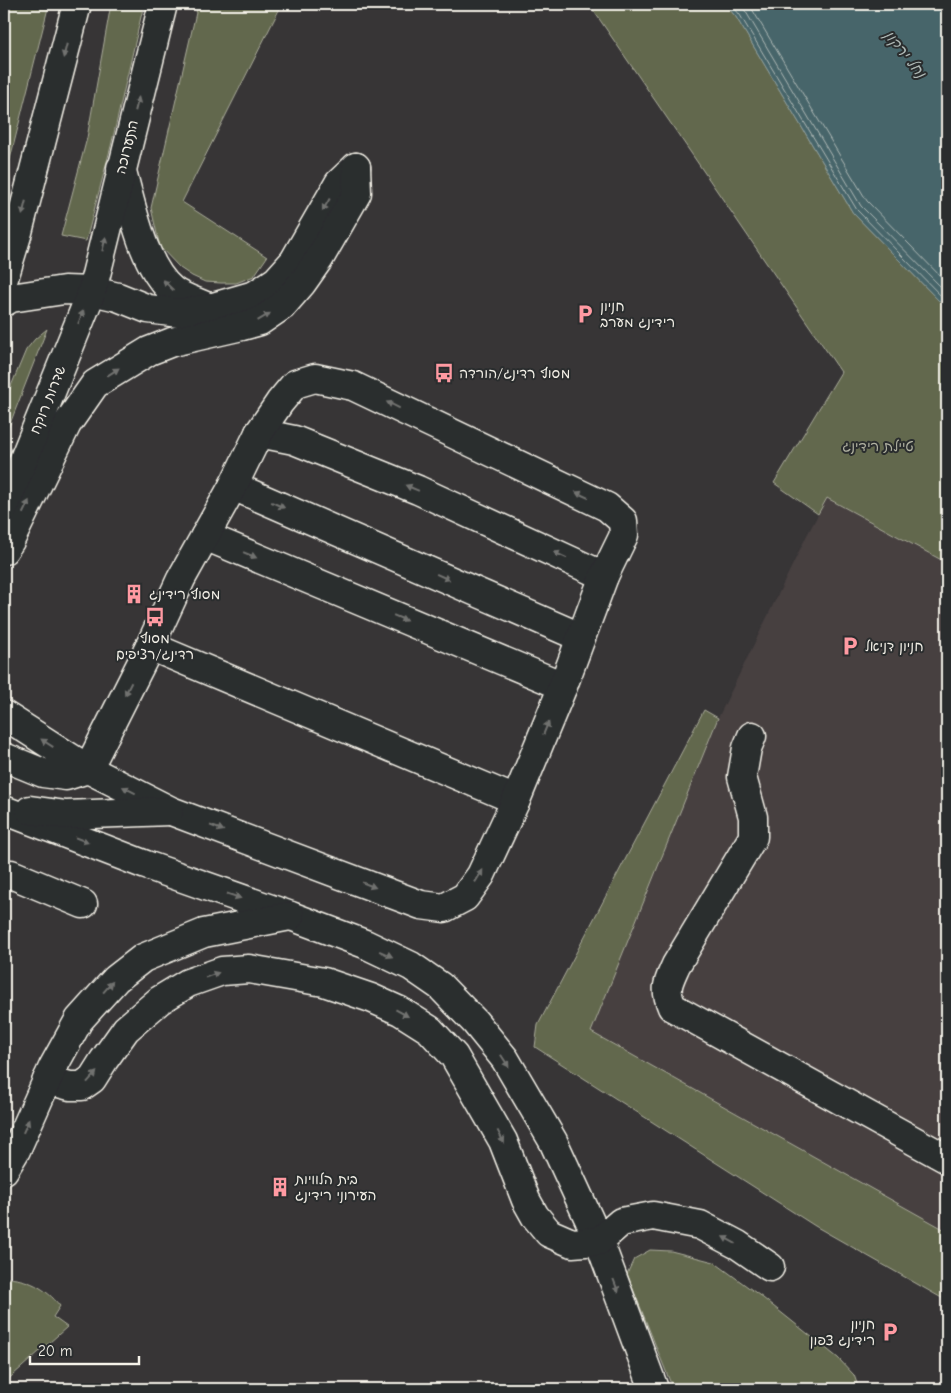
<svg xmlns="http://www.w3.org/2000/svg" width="951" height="1393" viewBox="0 0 951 1393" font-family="'Comic Neue','Playpen Sans Hebrew',sans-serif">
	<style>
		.built { fill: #463f40 }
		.green { fill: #62684e; stroke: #abac9b }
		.water { fill: #47656a; stroke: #8c9d9c }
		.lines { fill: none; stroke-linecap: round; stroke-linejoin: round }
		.shore { stroke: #afb9b6; stroke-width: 1 }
		.minor-casing { stroke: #f4f1e8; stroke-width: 31 }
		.major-casing { stroke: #f4f1e8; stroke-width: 31 }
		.minor { stroke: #2a2d2e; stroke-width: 28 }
		.major { stroke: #2a2d2e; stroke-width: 28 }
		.oneway { fill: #71726f }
		.labels { text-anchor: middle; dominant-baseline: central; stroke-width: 4; stroke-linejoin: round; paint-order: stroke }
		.street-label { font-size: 14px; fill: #f4f1e8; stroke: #2a2d2e }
		.poi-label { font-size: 14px; fill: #f4f1e8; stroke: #2a2d2e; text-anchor: start }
		.park-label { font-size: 14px; fill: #b2b3a3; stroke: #2a2d2e }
		.water-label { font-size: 15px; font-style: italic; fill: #afb9b6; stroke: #2a2d2e }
	</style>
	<rect width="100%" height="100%" fill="#373536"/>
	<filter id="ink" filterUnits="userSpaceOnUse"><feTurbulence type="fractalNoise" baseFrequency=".02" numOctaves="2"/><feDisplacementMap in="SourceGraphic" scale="10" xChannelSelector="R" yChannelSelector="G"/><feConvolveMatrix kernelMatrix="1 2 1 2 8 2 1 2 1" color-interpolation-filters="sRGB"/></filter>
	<g filter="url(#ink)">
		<polygon class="built" points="827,498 947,563 947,1231 590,1032 718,718 806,537"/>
		<g class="green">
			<polygon points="4,4 49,4 10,159 4,172"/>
			<polygon points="111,4 144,4 111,146 86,241 61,236 87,138"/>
			<polygon points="198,4 282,4 182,202 267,257 254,276 236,283 221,283 205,282 192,276 180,268 160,247 151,208"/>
			<polygon points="589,4 725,4 736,17 853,213 947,309 947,563 827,498 818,514 774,483 841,372"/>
			<polygon points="47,329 4,439 4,403 26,350 35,339"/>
			<polygon points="704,710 718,718 591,1032 947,1231 947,1301 815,1226 535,1047 538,1025"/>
			<polygon points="650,1250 671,1251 714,1262 763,1298 838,1358 854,1375 859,1389 673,1389 627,1274 634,1259"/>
			<path d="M4,1278c23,0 42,10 56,28l-7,11 14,10 -63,56z"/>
		</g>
		<polygon class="water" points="725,4 947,4 947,309 853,213 736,17"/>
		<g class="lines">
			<g class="shore">
				<polyline points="731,4 740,15 857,210 947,302"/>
				<polyline points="740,4 746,12 861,206 947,293"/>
				<polyline points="749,4 867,201 947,283"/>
			</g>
			<defs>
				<g id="minor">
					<path d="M121,168c11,37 21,97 51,122 10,8 26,12 38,18"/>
					<polyline points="4,302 11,298 64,290 92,291 118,297 148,309 179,313 210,308 255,295 276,281 294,261 339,183 356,167"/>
					<polyline points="259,433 294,440 418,490 604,576"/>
					<polyline points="233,486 580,637"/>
					<polyline points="205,536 563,686"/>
					<polyline points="4,550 10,541 67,424 95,384 149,351 172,342 242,326 260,321 282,306 302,283 319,259 357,193 356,167"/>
					<polyline points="150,646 516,800"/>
					<polyline points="4,715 88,769 171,811 421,905 444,908 465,897 481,875 516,800 563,686 604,576 624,535 623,521 607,507 353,386 315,378 295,384 280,402 259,433 233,486 181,579 150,646 88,769 66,776 43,773 4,757"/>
					<path d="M752,736l-5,12 -5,29 11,40v20l-77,128c-8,18 -12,23 -4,42l275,152"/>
					<polyline points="4,810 146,865 291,916 365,944 411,966 440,986 475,1022 505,1059 553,1141 599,1241 654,1389"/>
					<polyline points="30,810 66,815 169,811"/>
					<polyline points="4,874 11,874 83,904"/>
					<polyline points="47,1080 70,1086 82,1086 92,1079 104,1060 126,1029 160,1000 188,983 222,971 249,969 324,982 371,998 400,1011 430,1030 454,1056 503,1141 526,1200 535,1216 549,1233 572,1243 599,1241 621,1222 653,1216 700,1225 738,1245 770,1267"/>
					<polyline points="4,1170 16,1150 53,1067 79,1020 116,979 143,958 204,933 290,916"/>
				</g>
				<g id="major">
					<polyline points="4,278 18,232 77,4"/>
					<polyline points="4,508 92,291 163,4"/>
				</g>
			</defs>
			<use href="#minor" class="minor-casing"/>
			<use href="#major" class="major-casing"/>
			<use href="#minor" class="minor"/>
			<use href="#major" class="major"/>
		</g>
		<defs><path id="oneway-solid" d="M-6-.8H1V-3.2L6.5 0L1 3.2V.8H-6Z" transform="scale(1.25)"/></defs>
		<g class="oneway">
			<use href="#oneway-solid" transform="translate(65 51) rotate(104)"/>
			<use href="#oneway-solid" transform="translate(137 104) rotate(-76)"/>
			<use href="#oneway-solid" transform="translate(326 205) rotate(120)"/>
			<use href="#oneway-solid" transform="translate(24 208) rotate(104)"/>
			<use href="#oneway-solid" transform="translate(104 244) rotate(-77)"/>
			<use href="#oneway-solid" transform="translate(168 285) rotate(-136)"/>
			<use href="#oneway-solid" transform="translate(81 317) rotate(-68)"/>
			<use href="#oneway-solid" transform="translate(264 317) rotate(-31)"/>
			<use href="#oneway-solid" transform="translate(113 372) rotate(-33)"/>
			<use href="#oneway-solid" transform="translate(393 405) rotate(-154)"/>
			<use href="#oneway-solid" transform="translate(412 488) rotate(-157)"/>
			<use href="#oneway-solid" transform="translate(582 495) rotate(-155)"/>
			<use href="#oneway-solid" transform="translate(278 505) rotate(24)"/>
			<use href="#oneway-solid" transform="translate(26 507) rotate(-64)"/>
			<use href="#oneway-solid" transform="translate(250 555) rotate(23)"/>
			<use href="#oneway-solid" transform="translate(560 555) rotate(-155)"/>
			<use href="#oneway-solid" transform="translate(443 577) rotate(24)"/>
			<use href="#oneway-solid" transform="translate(400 618) rotate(23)"/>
			<use href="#oneway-solid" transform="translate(128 689) rotate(117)"/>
			<use href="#oneway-solid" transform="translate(546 728) rotate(-68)"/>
			<use href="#oneway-solid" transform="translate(47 743) rotate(-147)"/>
			<use href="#oneway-solid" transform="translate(129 790) rotate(-153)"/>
			<use href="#oneway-solid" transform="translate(217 828) rotate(21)"/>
			<use href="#oneway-solid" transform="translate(82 840) rotate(21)"/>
			<use href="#oneway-solid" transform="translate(479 876) rotate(-58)"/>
			<use href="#oneway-solid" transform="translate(369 885) rotate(21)"/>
			<use href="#oneway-solid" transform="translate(234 896) rotate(19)"/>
			<use href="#oneway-solid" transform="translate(386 954) rotate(24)"/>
			<use href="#oneway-solid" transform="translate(212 975) rotate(-19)"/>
			<use href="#oneway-solid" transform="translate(108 987) rotate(-49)"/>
			<use href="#oneway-solid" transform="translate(402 1013) rotate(29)"/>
			<use href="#oneway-solid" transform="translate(505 1061) rotate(57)"/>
			<use href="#oneway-solid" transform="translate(92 1077) rotate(-48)"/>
			<use href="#oneway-solid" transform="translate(26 1126) rotate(-66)"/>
			<use href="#oneway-solid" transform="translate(501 1137) rotate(62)"/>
			<use href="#oneway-solid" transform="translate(729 1240) rotate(-152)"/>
			<use href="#oneway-solid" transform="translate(616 1286) rotate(69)"/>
		</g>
	</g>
	<defs>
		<symbol id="parking-bare" viewBox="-9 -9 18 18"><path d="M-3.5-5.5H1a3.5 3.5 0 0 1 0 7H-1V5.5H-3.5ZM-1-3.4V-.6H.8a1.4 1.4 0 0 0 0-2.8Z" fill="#ff9aa2" stroke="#2a2d2e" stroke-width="2.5" paint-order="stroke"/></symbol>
		<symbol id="bus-bare" viewBox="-9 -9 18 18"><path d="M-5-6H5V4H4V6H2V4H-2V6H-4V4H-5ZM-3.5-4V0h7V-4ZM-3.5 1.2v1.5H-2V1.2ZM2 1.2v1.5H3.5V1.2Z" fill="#ff9aa2" stroke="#2a2d2e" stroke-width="2.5" paint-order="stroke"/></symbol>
		<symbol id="building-bare" viewBox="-9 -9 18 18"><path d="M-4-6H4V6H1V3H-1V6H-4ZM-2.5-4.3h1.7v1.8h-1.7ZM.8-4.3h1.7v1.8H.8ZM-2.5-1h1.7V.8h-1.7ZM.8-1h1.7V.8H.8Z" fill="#ff9aa2" stroke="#2a2d2e" stroke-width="2.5" paint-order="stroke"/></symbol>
	</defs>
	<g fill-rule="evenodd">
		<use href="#parking-bare" x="571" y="300" width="28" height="28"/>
		<use href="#bus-bare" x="430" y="359" width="28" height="28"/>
		<use href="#building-bare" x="120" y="580" width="28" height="28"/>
		<use href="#bus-bare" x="141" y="603" width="28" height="28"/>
		<use href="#parking-bare" x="836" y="632" width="28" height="28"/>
		<use href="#building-bare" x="266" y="1173" width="28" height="28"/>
		<use href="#parking-bare" x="876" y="1318" width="28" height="28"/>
	</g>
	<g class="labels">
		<g class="street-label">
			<text transform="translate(127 147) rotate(-76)">התערוכה</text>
			<text transform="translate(48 400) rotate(-68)">שדרות רוקח</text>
		</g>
		<g class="poi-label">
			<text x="600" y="306">חניון<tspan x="600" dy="16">רידינג מערב</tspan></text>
			<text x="459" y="373">מסוף רדינג/הורדה</text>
			<text x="149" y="594">מסוף רידינג</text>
			<text x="155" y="638" text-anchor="middle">מסוף<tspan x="155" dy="16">רדינג/רציפים</tspan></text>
			<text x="865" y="646">חניון דניאל</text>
			<text x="295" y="1179">בית הלוויות<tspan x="295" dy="16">העירוני רידינג</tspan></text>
			<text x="875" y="1324" text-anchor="end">חניון<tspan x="875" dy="16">רידינג צפון</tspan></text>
		</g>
		<g class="park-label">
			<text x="878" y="446">טיילת רידינג</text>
		</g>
		<g class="water-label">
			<text transform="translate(905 54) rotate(51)">נחל ירקון</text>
		</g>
	</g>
	<rect width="951" height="1393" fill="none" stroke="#2a2d2e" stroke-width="20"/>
	<rect x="10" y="10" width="931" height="1373" fill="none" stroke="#f4f1e8" stroke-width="2" filter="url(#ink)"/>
	<path d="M30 1356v8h109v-8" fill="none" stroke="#f4f1e8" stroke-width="2.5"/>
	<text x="38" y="1356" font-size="15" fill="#f4f1e8" stroke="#2a2d2e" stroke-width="4" paint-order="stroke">20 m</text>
</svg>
